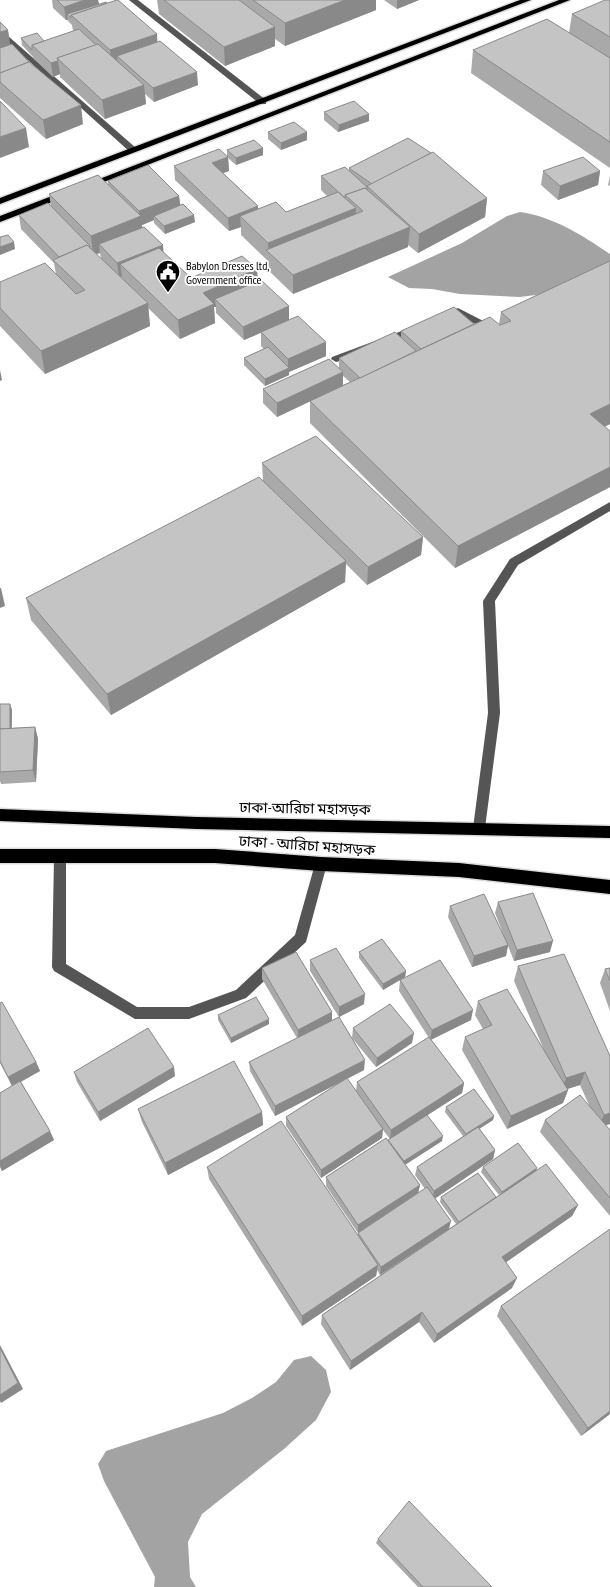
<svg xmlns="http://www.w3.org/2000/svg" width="610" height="1587" viewBox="0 0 610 1587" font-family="'PT Sans Narrow','Noto Sans Bengali',sans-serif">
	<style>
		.water { fill: #a3a3a3 }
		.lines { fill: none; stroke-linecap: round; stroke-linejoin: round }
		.major-casing { stroke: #dbdbdb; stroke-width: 3 }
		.highway-casing { stroke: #dbdbdb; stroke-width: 3 }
		.minor { fill: #555; fill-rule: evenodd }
		.major { fill: #000; fill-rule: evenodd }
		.highway { fill: #000; fill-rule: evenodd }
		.wall { fill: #a9a9a9; fill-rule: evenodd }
		.shaded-wall { fill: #898989 }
		.building { fill: #c4c4c4; stroke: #898989 }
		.labels { text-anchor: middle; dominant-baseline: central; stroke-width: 4; stroke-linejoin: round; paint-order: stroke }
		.far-poi-label { font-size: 12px; fill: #000; stroke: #fff; text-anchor: start }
		.street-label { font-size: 15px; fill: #000; stroke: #fff }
	</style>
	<rect width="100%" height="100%" fill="#fff"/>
	<g class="water">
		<path d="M520,212c34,5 62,23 90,42v12l-59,27 -31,4 -60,-3 -28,-5 -23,-1 -21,-11 74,-34 45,-27z"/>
		<polygon points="311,1356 326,1370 331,1392 316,1420 284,1449 202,1514 188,1542 190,1577 196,1587 154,1587 155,1577 104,1481 98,1464 106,1451 223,1413 252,1398 276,1382 294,1360"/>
	</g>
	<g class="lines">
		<defs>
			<g id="major">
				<polygon points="520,0 531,0 0,204 0,198"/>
				<polygon points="559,0 570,0 91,187 88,188 84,185"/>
				<polygon points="65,191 68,192 68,196 0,222 0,216"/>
			</g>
			<g id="highway">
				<polygon points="0,809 197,817 610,826 610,838 197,829 0,821"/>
				<polygon points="0,849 215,849 321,857 459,863 610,880 610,894 459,877 321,871 215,863 0,863"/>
			</g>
		</defs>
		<use href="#major" class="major-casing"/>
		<use href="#highway" class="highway-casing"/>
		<g class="minor">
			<polygon points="129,0 138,0 266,100 266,104 260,104"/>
			<polygon points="0,29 136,148 136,152 130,152 0,35"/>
			<polygon points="458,308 493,326 495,328 490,331 457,315 447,318 442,315"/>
			<polygon points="415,326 418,327 418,331 340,361 336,362 331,359 332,357"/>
			<polygon points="610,502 610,511 518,565 495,601 500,713 485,828 483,832 479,833 475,832 473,828 488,713 483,601 510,559"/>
			<polygon points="60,852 65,853 66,857 66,964 137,1007 189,1007 236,990 295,935 315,864 316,860 321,858 326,860 327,864 306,942 246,998 189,1019 135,1019 54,971 52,967 54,857 55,853"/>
		</g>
		<use href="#major" class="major"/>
		<use href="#highway" class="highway"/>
	</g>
	<g class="wall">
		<polygon points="52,0 98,0 99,4 157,34 157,42 198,85 154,102 145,94 146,104 105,119 60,77 60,74 53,77 34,59 33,57 22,45 21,38 44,41 73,31 72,25 68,21 68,20 66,20 53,8"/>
		<polygon points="157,0 376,0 376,10 285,46 275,39 275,46 225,66 159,14"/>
		<polygon points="384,0 419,0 397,9"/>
		<polygon points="610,0 610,168 471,73 473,50 569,33 572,14"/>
		<polygon points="0,22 10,45 83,124 46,139 0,98"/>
		<polygon points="324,112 369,121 338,132 324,120"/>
		<polygon points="268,132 307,140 281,150 268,139"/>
		<polygon points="263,148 263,155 236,165 228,158 229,171 223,173 258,206 258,209 286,212 327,196 321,190 321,176 349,171 349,168 487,198 485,217 418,253 408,245 408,247 293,294 267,269 267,260 241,235 241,227 229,231 175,180 174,166 227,156 227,150"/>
		<polygon points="543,171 600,171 598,185 558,200 541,185"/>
		<polygon points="610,176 610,186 608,185"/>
		<path d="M108,181l71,15 1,9 15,17 -30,12 -11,-11v-3l-12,5v3l21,24 28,26 66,-9 1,12 31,39 37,36 -37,16v3l-24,11 -21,-21v-7l20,-9 -3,-3v-13l-17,7 -28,-27v-6h-2l1,16 -35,16 -32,-31 2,18 -105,48 -45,-48v-44l56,-8 -2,-11 -33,-34 -2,-14 32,-9 -2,-12 59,-9zM100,253l1,5 6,6 -11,-10z"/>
		<path d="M610,261l-5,166 5,4v56l-155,81 -145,-145v-22l-33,16 -14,-14v-14l76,-21v-10l62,-21v-6l73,-7h25l2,-12zM343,376l7,6 -7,3z"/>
		<polygon points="262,463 423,537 421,555 367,585 346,564 345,582 111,715 31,620 26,598 263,481"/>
		<polygon points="0,704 10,704 12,710 12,728 35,727 38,739 36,782 1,784 0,781"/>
		<polygon points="498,902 550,952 514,961 508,946 506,956 472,967 448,917 450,906 504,936 495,913"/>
		<polygon points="359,952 406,971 405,977 383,990 359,958"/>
		<polygon points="310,960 364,1004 339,1017 364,1070 275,1116 250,1071 249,1062 297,1038 262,979 262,968 332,1020 339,1017 310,971"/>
		<polygon points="518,966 610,1056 610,1124 606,1125 610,1130 610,1216 540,1132 545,1120 589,1105 580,1085 567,1089 568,1090 563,1103 507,1129 462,1050 465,1037 483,1029 475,1015 478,1001 544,1050 514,981"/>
		<polygon points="610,968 610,1011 600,983 605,969"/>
		<polygon points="400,980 471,1020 431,1040 464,1083 462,1093 390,1139 383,1130 382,1138 321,1178 286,1126 286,1117 356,1091 357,1082 429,1038 399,991"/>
		<polygon points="0,1003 36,1062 40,1071 21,1082 54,1140 2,1171 0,1167 0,1093 12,1086 0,1063"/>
		<polygon points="218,1015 269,1024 231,1043 218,1020"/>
		<polygon points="353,1028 412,1043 376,1067 352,1038"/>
		<polygon points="74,1072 175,1076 100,1121 77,1082"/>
		<polygon points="446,1107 494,1116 493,1120 479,1129 495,1150 493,1159 435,1198 449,1229 380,1275 377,1270 376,1276 302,1326 209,1179 207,1167 358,1236 358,1233 425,1189 415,1175 417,1167 463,1136 445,1112"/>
		<polygon points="138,1109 262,1112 263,1125 168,1175 142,1122"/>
		<polygon points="388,1140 442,1141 405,1165 420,1185 418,1193 358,1233 326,1186 326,1177 388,1141"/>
		<polygon points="483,1167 536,1170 578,1205 572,1216 506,1262 512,1288 434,1343 419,1322 350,1370 321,1324 322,1315 456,1224 440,1202 441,1197 496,1197 499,1195 481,1172"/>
		<polygon points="610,1229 610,1414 581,1436 497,1316 501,1306"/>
		<polygon points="378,1539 492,1587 418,1587 376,1543"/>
	</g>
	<g class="shaded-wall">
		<polygon points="85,0 98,0 100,9 71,15 67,14 68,20 66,20 64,7"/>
		<polygon points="345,0 376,0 376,10 285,46 285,23"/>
		<polygon points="397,0 419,0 397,9"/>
		<polygon points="275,27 275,46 225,66 224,47"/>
		<polygon points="8,30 11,49 0,53 0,32"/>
		<polygon points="157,34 158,53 117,56 118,67 112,69 110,50"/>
		<polygon points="58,61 60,74 53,77 51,63"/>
		<polygon points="197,72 198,85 154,102 153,88"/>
		<polygon points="144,85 146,104 105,119 102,100"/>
		<polygon points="81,105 83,124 46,139 43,120"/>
		<polygon points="369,114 369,121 338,132 339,125"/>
		<polygon points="26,128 29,147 0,158 0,137"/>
		<polygon points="307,132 307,140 281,150 281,143"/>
		<polygon points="263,148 263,155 236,165 236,158"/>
		<polygon points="228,157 229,171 213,177 212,163"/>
		<polygon points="600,171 598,185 558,200 560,186"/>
		<polygon points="179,196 181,210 154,216 154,220 142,225 143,236 99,244 100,253 93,255 91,236 139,217 139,211"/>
		<polygon points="487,198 485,217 418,253 419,234"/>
		<polygon points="258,206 258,220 240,216 241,227 229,231 228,218"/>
		<polygon points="356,208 355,227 268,251 268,243"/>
		<polygon points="194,215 195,222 165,234 164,226"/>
		<polygon points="410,227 408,247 293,294 293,275"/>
		<polygon points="14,242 15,249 0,255 0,247"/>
		<polygon points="163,245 164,259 120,264 122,276 119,277 117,263"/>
		<polygon points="257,269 258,288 215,299 216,307 214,307 215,323 180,339 178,320 203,293"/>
		<polygon points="148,303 150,326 45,374 41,351"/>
		<polygon points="289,306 289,320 244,340 243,327"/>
		<polygon points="326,342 326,356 289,372 289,375 265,386 265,379 288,368 288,359"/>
		<polygon points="0,370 2,380 0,381"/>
		<polygon points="343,372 343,386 277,417 277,403"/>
		<polygon points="610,404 610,424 586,437 590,414"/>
		<polygon points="610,467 610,487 455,568 458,546"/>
		<polygon points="423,537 421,555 367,585 368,567"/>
		<polygon points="346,561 345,582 111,715 107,694"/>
		<polygon points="0,588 1,588 5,606 0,608"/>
		<polygon points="10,704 12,710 11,738 10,731"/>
		<polygon points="35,727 38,739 36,782 33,770"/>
		<polygon points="553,941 550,952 514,961 517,950"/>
		<polygon points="508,945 506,956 472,967 474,956"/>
		<polygon points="406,971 405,977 383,990 383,984"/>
		<polygon points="365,994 364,1004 339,1017 339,1007"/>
		<polygon points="473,1010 471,1020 430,1040 432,1030"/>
		<polygon points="332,1012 332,1022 298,1040 298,1030"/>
		<polygon points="269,1019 269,1024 231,1043 231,1038"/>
		<polygon points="414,1033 412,1043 376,1067 377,1058"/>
		<polygon points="365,1060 364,1070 275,1116 275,1106"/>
		<polygon points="36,1062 40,1071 12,1086 8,1077"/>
		<polygon points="174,1067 175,1076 100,1121 98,1112"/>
		<polygon points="585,1072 580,1085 561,1091 566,1078"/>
		<polygon points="464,1083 462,1093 390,1139 391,1130"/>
		<polygon points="568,1090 563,1103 507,1129 511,1116"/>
		<polygon points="262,1112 263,1125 168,1175 165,1163"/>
		<polygon points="610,1113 610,1124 598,1127 604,1115"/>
		<polygon points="494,1116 493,1120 465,1138 466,1134"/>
		<polygon points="383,1129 382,1138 321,1178 321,1170"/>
		<polygon points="50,1131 54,1140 2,1171 0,1166 0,1161"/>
		<polygon points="443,1136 442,1141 403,1166 404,1161"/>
		<polygon points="495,1150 493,1159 433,1200 434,1191"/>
		<polygon points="537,1168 536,1173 500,1196 502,1192"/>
		<polygon points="420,1185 418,1193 358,1233 358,1225"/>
		<polygon points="578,1205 572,1216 498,1268 502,1257"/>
		<polygon points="451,1221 449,1229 380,1275 381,1267"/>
		<polygon points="378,1265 376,1276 302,1326 302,1316"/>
		<polygon points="517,1278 512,1288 434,1343 437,1334"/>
		<polygon points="422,1312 419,1322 350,1370 351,1361"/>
		<polygon points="0,1345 23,1389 1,1403 0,1401"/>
		<polygon points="610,1411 610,1414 581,1436 588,1428"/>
	</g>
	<g class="building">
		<polygon points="57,0 85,0 64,7"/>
		<polygon points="117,0 118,0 157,34 110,50 71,15"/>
		<polygon points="164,0 239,0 275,27 224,47"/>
		<polygon points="253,0 345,0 285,23"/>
		<polygon points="605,0 610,0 610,37 572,14"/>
		<polygon points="106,2 107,3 71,15 71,18 67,14"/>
		<polygon points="547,19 610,58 610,142 473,50"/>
		<polygon points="0,22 8,30 0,32"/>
		<polygon points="79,29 96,45 57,58 58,61 51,63 32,45"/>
		<polygon points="37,33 44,41 32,45 32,50 21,38"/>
		<polygon points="160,41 197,72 153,88 117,56"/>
		<polygon points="12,44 29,62 0,73 0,48"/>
		<polygon points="98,44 144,85 102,100 57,58"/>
		<polygon points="29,62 81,105 43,120 0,82 0,73"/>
		<polygon points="0,101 26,128 0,137"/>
		<polygon points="354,101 369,114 339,125 324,112"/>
		<polygon points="294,122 307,132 281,143 268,132"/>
		<polygon points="408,138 431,153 372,184 349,168"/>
		<polygon points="254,140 263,148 236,158 227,150"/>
		<polygon points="219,149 228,157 212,163 258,206 228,218 174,166"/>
		<polygon points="433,152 487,198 419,234 367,186"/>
		<polygon points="583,157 600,171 560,186 543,171"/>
		<polygon points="148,165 179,196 139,211 108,181"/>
		<polygon points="345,167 367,187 367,189 365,188 345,195 345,198 321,176"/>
		<polygon points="98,175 141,216 91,236 49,194"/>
		<polygon points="365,188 410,227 293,275 266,250 363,211 345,195"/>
		<polygon points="338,192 356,208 268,243 240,216 276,202 286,212"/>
		<polygon points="48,203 90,246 89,247 87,245 59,257 19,215"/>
		<polygon points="183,204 194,215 164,226 154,216"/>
		<polygon points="144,227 163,245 117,263 99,244"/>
		<polygon points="8,235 14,242 0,247 0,237"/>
		<polygon points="87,245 148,303 41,351 0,308 0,282 45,263 76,294 85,290 53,260"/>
		<polygon points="159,248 191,278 242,256 257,269 203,293 214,304 178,320 120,264"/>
		<polygon points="610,261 610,404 590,414 610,431 610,467 458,546 310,401 490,317 500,325 511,321 501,312"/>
		<polygon points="261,280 289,306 243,327 215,299"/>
		<polygon points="454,307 474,324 421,349 401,331"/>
		<polygon points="298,316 326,342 288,359 261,332"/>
		<polygon points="395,332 416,351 360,378 339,358"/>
		<polygon points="268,347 289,368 265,379 244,358"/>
		<polygon points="329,359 343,372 277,403 263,389"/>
		<polygon points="316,436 423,537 368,567 262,463"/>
		<polygon points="259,477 346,561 107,694 26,598"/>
		<polygon points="0,704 10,704 10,729 0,729 0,731"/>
		<polygon points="35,727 33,770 0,772 0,729"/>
		<polygon points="533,893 553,941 517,950 498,902"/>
		<polygon points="484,894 508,945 474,956 450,906"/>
		<polygon points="382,939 406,971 383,984 359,952"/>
		<polygon points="336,948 365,994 339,1007 310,960"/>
		<polygon points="296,952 332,1012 298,1030 262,968"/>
		<polygon points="564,954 610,1056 610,1113 604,1115 585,1072 566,1078 518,966"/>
		<polygon points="440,960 473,1010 432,1030 400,980"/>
		<polygon points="610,968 610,981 605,969"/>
		<polygon points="507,989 568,1090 511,1116 465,1037 492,1025 478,1001"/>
		<polygon points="256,997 269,1019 231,1038 218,1015"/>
		<polygon points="2,1002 36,1062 8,1077 0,1061 0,1003"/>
		<polygon points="390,1004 414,1033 377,1058 353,1028"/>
		<polygon points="339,1017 365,1060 275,1106 249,1062"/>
		<polygon points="148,1028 174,1067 98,1112 74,1072"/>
		<polygon points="429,1037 464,1083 391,1130 357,1082"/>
		<polygon points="234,1061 262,1112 165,1163 138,1109"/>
		<polygon points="347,1078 383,1129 321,1170 286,1117"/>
		<polygon points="20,1081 50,1131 0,1161 0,1093"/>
		<polygon points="474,1089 494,1116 466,1134 446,1107"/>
		<polygon points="580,1095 610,1130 610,1198 545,1120"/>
		<polygon points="427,1115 443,1136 404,1161 388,1140"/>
		<polygon points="281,1121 378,1265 302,1316 207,1167"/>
		<polygon points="478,1127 495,1150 434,1191 417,1167"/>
		<polygon points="386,1138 420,1185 358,1225 326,1177"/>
		<polygon points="518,1143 537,1168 502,1192 483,1167"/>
		<polygon points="546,1164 578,1205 502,1257 517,1278 437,1334 422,1312 351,1361 322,1315"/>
		<polygon points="478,1173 496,1197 459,1222 441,1197"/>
		<polygon points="427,1187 451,1221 381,1267 358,1233"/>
		<polygon points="610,1229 610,1411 588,1428 501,1306"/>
		<polygon points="0,1348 18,1383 0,1395"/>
		<polygon points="409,1501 492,1587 423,1587 378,1539"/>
	</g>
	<defs>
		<symbol id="civic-pin" viewBox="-11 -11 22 30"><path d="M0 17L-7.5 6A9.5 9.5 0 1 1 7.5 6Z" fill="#000" stroke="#fff"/><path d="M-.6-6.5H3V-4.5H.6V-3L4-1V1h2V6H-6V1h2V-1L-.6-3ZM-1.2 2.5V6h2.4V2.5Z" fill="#fff"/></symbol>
	</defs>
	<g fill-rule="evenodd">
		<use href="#civic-pin" x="154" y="258" width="28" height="38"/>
	</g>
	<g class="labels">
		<g class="far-poi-label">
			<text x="186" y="265">Babylon Dresses ltd,<tspan x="186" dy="14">Government office</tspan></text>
		</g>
		<g class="street-label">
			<text transform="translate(305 808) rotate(1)">ঢাকা-আরিচা মহাসড়ক</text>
			<text transform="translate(307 845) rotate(4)">ঢাকা - আরিচা মহাসড়ক</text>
		</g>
	</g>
</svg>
